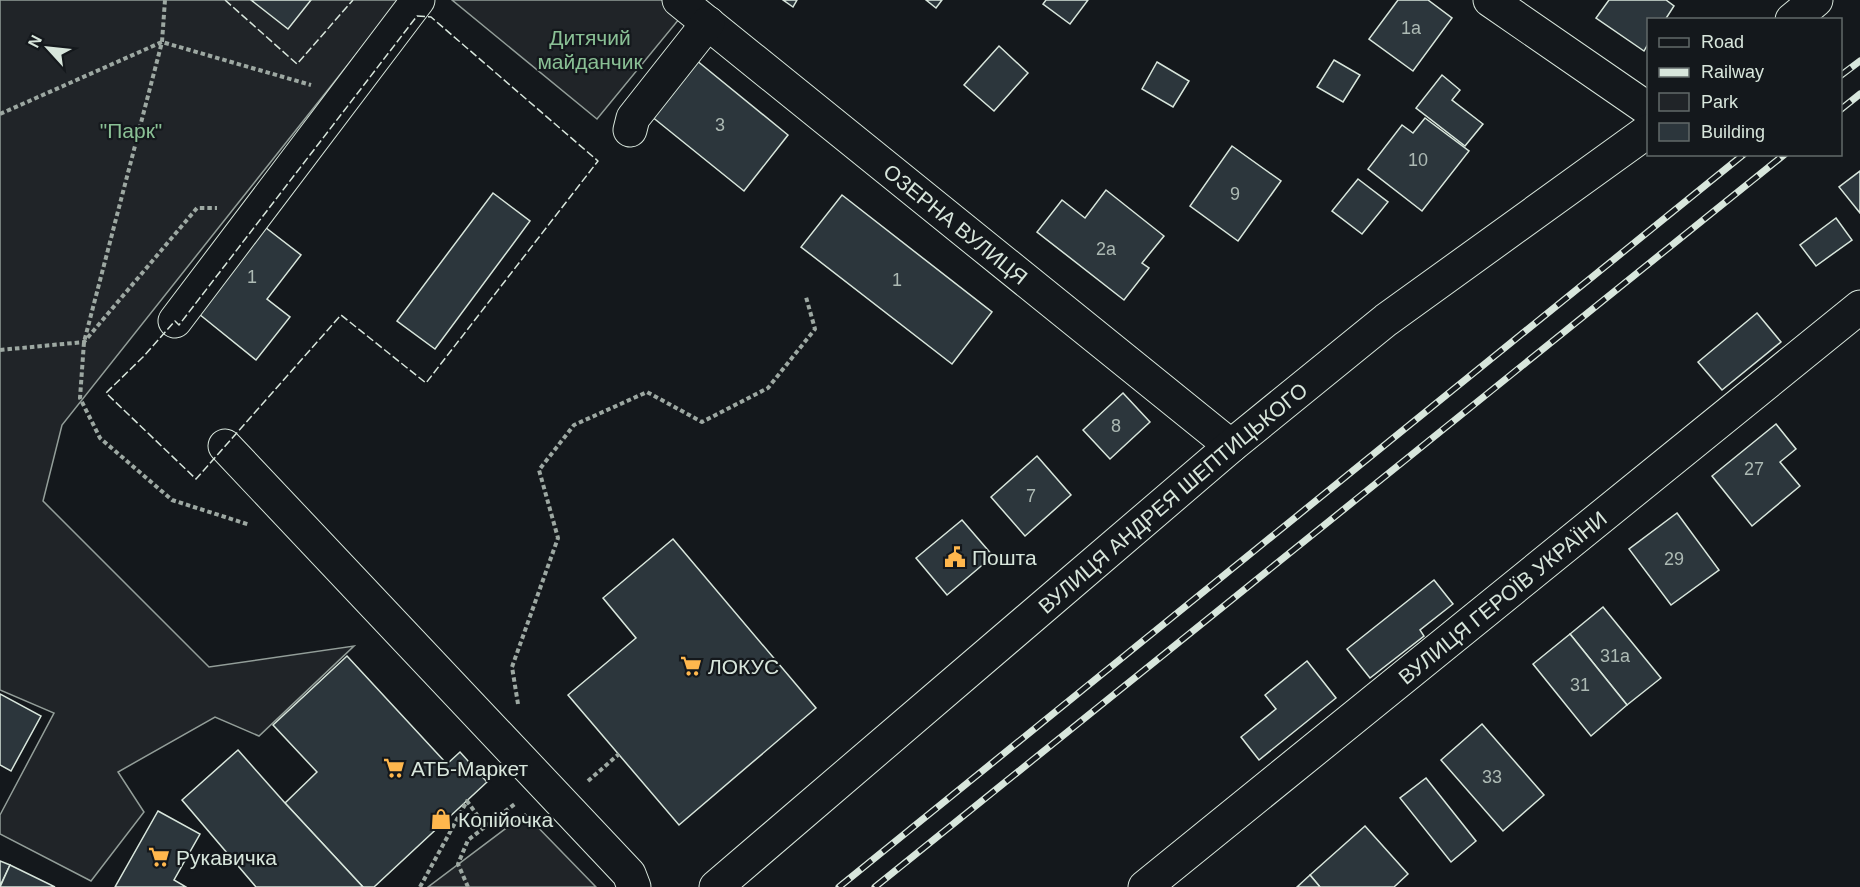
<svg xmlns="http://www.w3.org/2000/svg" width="1860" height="887" viewBox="0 0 1860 887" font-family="Helvetica,sans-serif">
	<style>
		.green { fill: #202428; stroke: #939e99; stroke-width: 1.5 }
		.building { fill: #2c363c; stroke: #d8e6dc; stroke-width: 1.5 }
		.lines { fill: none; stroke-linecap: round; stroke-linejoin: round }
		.minor-casing { stroke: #d8e6dc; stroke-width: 35 }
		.major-casing { stroke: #d8e6dc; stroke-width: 35 }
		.path { stroke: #9da8a2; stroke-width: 4; stroke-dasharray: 4.5 3; stroke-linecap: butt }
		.minor { stroke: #14181c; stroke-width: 33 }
		.major { stroke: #14181c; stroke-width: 33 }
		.rail-casing { stroke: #d8e6dc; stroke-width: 7 }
		.rail { stroke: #14181c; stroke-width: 4.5; stroke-dasharray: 14; stroke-linecap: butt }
		.fence { stroke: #d8e6dc; stroke-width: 1.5; stroke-dasharray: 8 3; stroke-linecap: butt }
		.labels { text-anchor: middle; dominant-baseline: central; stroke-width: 4.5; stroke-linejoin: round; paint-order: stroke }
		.number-label { font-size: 18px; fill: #adbab4 }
		.park-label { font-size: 21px; fill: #8ac095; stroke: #14181c }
		.street-label { font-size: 21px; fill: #d8e6dc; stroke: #14181c }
		.poi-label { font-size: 21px; fill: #d8e6dc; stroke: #14181c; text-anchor: start }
	</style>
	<rect width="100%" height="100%" fill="#14181c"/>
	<g class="green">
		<polygon points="0,0 398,0 377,28 62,425 43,501 209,667 354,646 259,736 215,717 118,772 144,812 91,881 0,834 0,815 54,713 0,690"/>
		<polygon points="452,0 679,0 689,7 597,119"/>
		<polygon points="525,814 596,887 428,887"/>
	</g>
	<g class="building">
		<polygon points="251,0 311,0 288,29"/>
		<polygon points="783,0 797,0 793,7"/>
		<polygon points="926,0 942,0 936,8"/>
		<polygon points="1046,0 1088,0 1070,24 1043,4"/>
		<polygon points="1398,0 1428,0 1452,18 1413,71 1369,39"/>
		<polygon points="1609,0 1666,0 1674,6 1665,20 1648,20 1648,44 1644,51 1596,18"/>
		<polygon points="999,46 1028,73 994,111 964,85"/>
		<polygon points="696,60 788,135 744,191 651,116"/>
		<polygon points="1334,60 1360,75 1343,102 1317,87"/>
		<polygon points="1157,62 1189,81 1173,107 1142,89"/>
		<polygon points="1442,75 1460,90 1452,100 1483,124 1465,146 1416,108"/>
		<polygon points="1425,118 1469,151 1422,211 1368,169 1402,125 1413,133"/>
		<polygon points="1232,146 1281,181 1238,241 1190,206"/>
		<polygon points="1860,171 1860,213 1839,187"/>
		<polygon points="1358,179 1388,202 1362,234 1332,211"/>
		<polygon points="1106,190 1164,236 1142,263 1149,268 1124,300 1037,232 1062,200 1085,218"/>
		<polygon points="493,193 530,221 435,349 397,321"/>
		<polygon points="842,195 992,312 952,364 801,247"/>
		<polygon points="1836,218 1852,240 1816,266 1800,245"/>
		<polygon points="261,224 301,255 267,299 290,317 256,360 194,310"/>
		<polygon points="1757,313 1781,342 1722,390 1698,362"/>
		<polygon points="1123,393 1150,422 1110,459 1083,430"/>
		<polygon points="1776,424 1796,449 1780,462 1800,486 1752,526 1712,476"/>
		<polygon points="1037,456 1071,495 1025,536 991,497"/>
		<polygon points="1677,513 1719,570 1671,605 1629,549"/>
		<polygon points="962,520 993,556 947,595 916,558"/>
		<polygon points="673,539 816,708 679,825 568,695 636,638 603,598"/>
		<polygon points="1434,580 1453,604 1420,630 1424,636 1370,678 1347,649"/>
		<polygon points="1603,607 1661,678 1627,705 1570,634"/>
		<polygon points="1570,634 1627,705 1591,736 1533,664"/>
		<polygon points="347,656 447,764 460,752 487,782 374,887 363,887 285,803 317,772 273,725"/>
		<polygon points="1307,661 1336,698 1259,760 1241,737 1276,709 1265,695"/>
		<polygon points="0,694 41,716 11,771 0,765"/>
		<polygon points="1482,724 1544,795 1503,831 1441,760"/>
		<polygon points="238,750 285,803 363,887 256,887 182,800"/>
		<polygon points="1426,778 1476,841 1451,862 1400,798"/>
		<polygon points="158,811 200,834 174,880 186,887 115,887"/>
		<polygon points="1365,826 1408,874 1394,887 1320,887 1310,875"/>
		<polygon points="0,861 10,865 0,886"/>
		<polygon points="10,865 55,887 0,887"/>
		<polygon points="1310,875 1320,887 1297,887"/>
	</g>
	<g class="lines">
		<defs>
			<g id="minor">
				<path id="s1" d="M679,0l552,446"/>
				<polyline points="1490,0 1648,109"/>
				<polyline points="630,130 633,118 708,23"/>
				<polyline points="175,321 418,0"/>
				<polyline points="225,446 629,874 634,887"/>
				<path id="s2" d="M1145,887l715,-580"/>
			</g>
			<g id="major">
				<polyline points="1792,20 1816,0"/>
				<path id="s3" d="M716,887l515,-441 155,-126 262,-189"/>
			</g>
		</defs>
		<use href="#minor" class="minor-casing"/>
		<use href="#major" class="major-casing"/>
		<g class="path">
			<polyline points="165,0 162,42 84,342 80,398 100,438 172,500 250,525"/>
			<polyline points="0,114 162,42 311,85"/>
			<polyline points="0,350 84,342 197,208 217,208"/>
			<polyline points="518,704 512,667 558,538 539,470 574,425 647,392 702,422 768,388 815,329 806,297"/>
			<polyline points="588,781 619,754"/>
			<polyline points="420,887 467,801 485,826"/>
			<polyline points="468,887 458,864 468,840 516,803"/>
		</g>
		<use href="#minor" class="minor"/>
		<use href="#major" class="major"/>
		<defs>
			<g id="rail">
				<polyline points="1840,76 1860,61"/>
				<polyline points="1840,110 1860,94"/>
				<polyline points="839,887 1744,154"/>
				<polyline points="875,887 1785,154"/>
			</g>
		</defs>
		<use href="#rail" class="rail-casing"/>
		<use href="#rail" class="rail"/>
		<g class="fence">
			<polyline points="225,0 297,64 353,0"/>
			<polygon points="417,16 431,17 598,161 426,383 341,315 196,479 106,393 143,357 175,321 179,325"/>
		</g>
	</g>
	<defs>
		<symbol id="civic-bare" viewBox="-9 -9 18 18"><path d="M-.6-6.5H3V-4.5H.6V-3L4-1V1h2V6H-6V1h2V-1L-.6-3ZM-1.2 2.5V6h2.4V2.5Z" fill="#ffb74d" stroke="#14181c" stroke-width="2.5" paint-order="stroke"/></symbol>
		<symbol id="supermarket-bare" viewBox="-9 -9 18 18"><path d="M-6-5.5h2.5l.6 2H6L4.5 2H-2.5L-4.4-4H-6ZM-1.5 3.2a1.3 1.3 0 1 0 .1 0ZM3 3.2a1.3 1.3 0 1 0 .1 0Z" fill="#ffb74d" stroke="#14181c" stroke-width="2.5" paint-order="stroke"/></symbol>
		<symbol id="shop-bare" viewBox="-9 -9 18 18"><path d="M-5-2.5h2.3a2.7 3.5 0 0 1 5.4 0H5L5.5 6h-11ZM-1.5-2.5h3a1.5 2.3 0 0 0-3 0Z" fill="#ffb74d" stroke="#14181c" stroke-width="2.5" paint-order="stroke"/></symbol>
	</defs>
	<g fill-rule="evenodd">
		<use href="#civic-bare" x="940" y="542" width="30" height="30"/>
		<use href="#supermarket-bare" x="676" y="651" width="30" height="30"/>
		<use href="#supermarket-bare" x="379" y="753" width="30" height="30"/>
		<use href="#shop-bare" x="426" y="804" width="30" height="30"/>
		<use href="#supermarket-bare" x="144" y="842" width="30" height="30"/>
	</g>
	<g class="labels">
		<g class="number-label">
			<text x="1411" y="28">1а</text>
			<text x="720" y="125">3</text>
			<text x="1418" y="160">10</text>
			<text x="1235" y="194">9</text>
			<text x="1106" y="249">2а</text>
			<text x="252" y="277">1</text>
			<text x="897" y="280">1</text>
			<text x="1116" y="426">8</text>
			<text x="1754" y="469">27</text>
			<text x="1031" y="496">7</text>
			<text x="1674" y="559">29</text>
			<text x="1615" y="656">31а</text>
			<text x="1580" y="685">31</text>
			<text x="1492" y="777">33</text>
		</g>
		<g class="park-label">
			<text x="590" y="37">Дитячий<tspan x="590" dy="24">майданчик</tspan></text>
			<text x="131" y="130">"Парк"</text>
		</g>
		<g class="street-label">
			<text stroke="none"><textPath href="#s1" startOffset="356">ОЗЕРНА ВУЛИЦЯ</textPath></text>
			<text stroke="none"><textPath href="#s3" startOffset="600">ВУЛИЦЯ АНДРЕЯ ШЕПТИЦЬКОГО</textPath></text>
			<text stroke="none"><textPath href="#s2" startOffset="460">ВУЛИЦЯ ГЕРОЇВ УКРАЇНИ</textPath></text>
		</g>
		<g class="poi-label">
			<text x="972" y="557">Пошта</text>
			<text x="708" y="666">ЛОКУС</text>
			<text x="411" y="768">АТБ-Маркет</text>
			<text x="458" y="819">Копійочка</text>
			<text x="176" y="857">Рукавичка</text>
		</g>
	</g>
	<rect x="1647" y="18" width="195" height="138" fill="#14181c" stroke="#626a69" stroke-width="1.5"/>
	<rect x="1659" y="38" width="30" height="9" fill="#14181c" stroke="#626a69" stroke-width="1.5"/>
	<text x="1701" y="48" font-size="18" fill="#d8e6dc">Road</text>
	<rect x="1659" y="68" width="30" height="9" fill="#d8e6dc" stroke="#626a69" stroke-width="1.5"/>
	<text x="1701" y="78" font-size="18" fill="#d8e6dc">Railway</text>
	<rect x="1659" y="93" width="30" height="18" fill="#202428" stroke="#626a69" stroke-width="1.5"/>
	<text x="1701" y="108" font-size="18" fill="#d8e6dc">Park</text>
	<rect x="1659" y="123" width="30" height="18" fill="#2c363c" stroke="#626a69" stroke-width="1.5"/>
	<text x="1701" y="138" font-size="18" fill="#d8e6dc">Building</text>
	<g transform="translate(48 48) rotate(297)" stroke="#14181c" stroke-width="4.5" paint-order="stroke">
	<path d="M0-4.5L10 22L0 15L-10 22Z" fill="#d8e6dc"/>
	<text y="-9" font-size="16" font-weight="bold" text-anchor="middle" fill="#d8e6dc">N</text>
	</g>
</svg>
